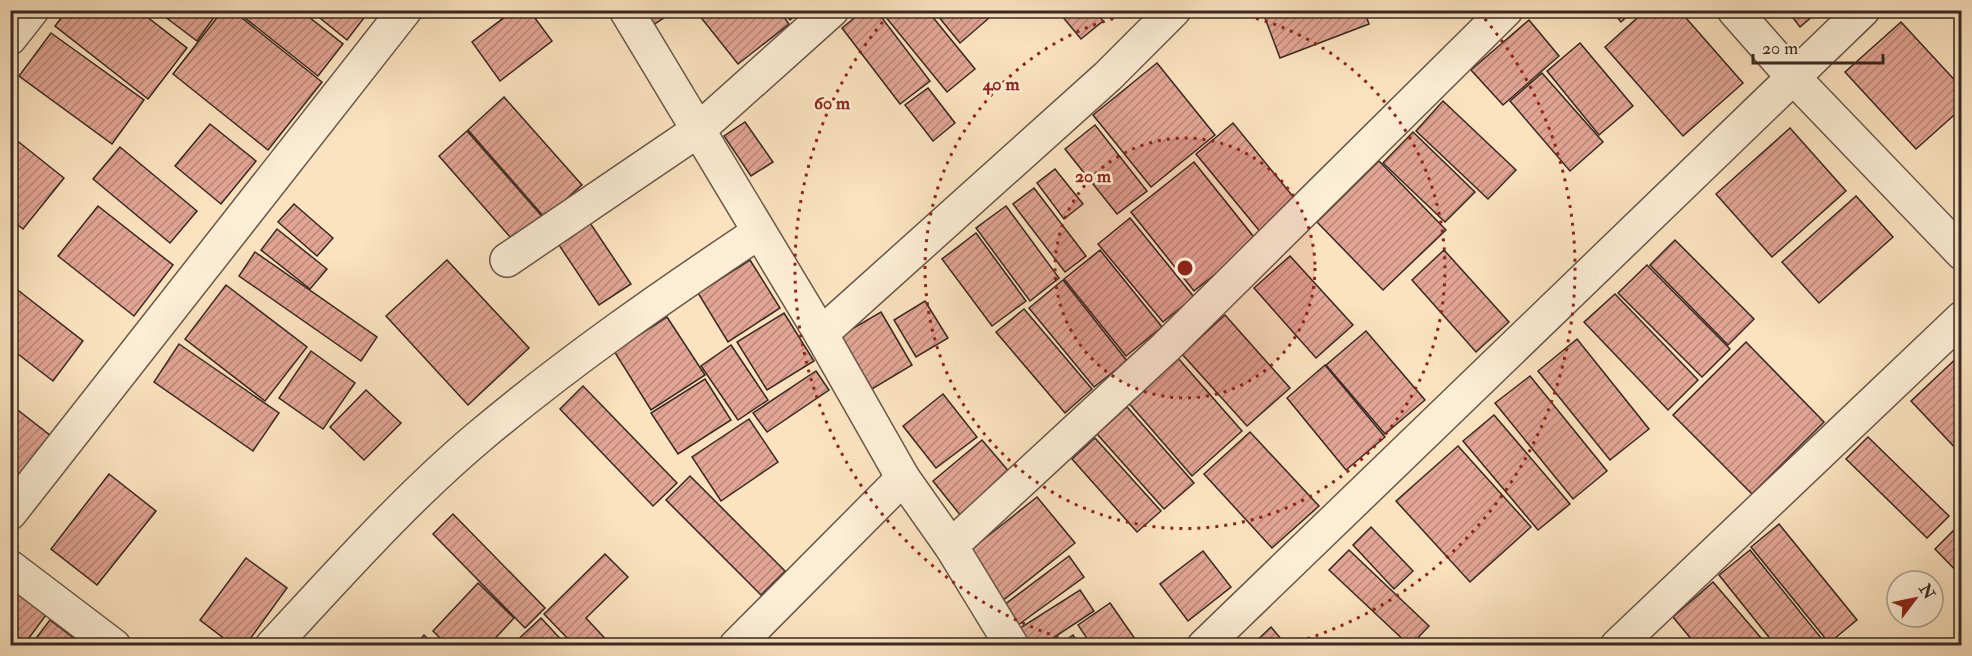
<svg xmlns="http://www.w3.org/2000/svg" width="1972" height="656" viewBox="0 0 1972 656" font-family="'IM FELL Double Pica',serif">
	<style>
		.building { fill: url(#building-hatch); stroke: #372923; stroke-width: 1.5 }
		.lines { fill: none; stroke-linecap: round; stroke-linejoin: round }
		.minor-casing { stroke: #68584a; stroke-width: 36 }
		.minor { stroke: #fcedd5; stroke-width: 33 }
		.ring { fill: none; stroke: #8f2418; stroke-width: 3; stroke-dasharray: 3 6 }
		.centre { fill: #8f2418; stroke: #fcedd5; stroke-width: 3 }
		.ring-label { font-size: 18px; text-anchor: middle; font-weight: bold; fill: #8f2418; stroke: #fcedd5; stroke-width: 5; stroke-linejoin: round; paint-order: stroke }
	</style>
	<defs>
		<pattern id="building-hatch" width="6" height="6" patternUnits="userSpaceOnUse" patternTransform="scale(1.5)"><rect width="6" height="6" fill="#e2a494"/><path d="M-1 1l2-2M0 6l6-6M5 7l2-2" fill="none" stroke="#b88678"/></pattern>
	</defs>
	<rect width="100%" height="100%" fill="#fbe3bf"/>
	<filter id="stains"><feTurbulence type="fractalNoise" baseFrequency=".00333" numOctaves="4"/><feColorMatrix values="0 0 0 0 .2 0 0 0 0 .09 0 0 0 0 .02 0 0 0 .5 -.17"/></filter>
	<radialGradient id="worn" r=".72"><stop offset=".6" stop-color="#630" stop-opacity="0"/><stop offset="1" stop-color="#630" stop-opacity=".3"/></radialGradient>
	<g class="building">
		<polygon points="67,10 138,10 187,48 148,99 55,26"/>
		<polygon points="156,10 214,10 217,13 197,41"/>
		<polygon points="223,10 232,10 322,82 268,150 173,74"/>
		<polygon points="235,10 300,10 343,44 318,76"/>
		<polygon points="310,10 370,10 347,40"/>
		<polygon points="514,10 529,10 552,41 500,81 472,42"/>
		<polygon points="631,10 676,10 644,31"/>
		<polygon points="695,10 779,10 789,24 738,64"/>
		<polygon points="782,10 802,10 790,20"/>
		<polygon points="864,10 876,10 930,81 900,104 842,28"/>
		<polygon points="880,10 927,10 975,69 947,92"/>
		<polygon points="933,10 983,10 989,18 960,43"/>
		<polygon points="1057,10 1095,10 1103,21 1081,39"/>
		<polygon points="1262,10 1364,10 1369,24 1280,58"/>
		<polygon points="1611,10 1634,10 1621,22"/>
		<polygon points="1646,10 1679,10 1743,83 1683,136 1605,47"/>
		<polygon points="1787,10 1820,10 1800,27"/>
		<polygon points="1529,20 1559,56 1503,105 1471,70"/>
		<polygon points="1901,22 1962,88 1962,108 1916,149 1845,72"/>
		<polygon points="51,33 144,100 112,144 19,76"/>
		<polygon points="1580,43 1633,106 1599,135 1547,71"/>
		<polygon points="1157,63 1215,135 1151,187 1093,115"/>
		<polygon points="1542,73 1603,142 1570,171 1510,101"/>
		<polygon points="928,88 955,123 933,141 905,105"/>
		<polygon points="504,97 582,185 545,218 468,130"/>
		<polygon points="1443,101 1516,170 1488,199 1416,131"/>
		<polygon points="745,122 773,162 751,176 724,136"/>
		<polygon points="1233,123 1299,204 1262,234 1196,154"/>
		<polygon points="210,124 256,161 221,204 175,166"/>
		<polygon points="1095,125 1147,191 1117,214 1065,149"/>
		<polygon points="1790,128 1846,191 1772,257 1716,194"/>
		<polygon points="467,131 546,221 518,246 439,156"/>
		<polygon points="1413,132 1475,192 1445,222 1383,163"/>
		<polygon points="10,135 64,178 23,229 10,219"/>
		<polygon points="120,147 197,211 170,243 93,179"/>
		<polygon points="1379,161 1446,230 1383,290 1317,222"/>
		<polygon points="1194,162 1257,241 1194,291 1131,212"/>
		<polygon points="1055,169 1083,204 1064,219 1037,183"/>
		<polygon points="1034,188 1086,256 1065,272 1013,204"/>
		<polygon points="1856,196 1893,237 1819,303 1782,262"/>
		<polygon points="294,204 333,238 317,256 278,222"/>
		<polygon points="98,206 173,265 134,316 58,256"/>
		<polygon points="1006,206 1059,278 1030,301 976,228"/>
		<polygon points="584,214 631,284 599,305 553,236"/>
		<polygon points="1130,218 1194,297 1163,322 1098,244"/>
		<polygon points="277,229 327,269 310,289 261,250"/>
		<polygon points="976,233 1026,301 992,326 942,259"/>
		<polygon points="1675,240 1754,319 1728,345 1650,265"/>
		<polygon points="1100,250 1162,327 1126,356 1064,279"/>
		<polygon points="1444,250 1509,322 1476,352 1412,280"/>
		<polygon points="255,252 377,337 361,361 239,276"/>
		<polygon points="1290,256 1353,325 1316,358 1254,288"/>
		<polygon points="447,260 529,348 468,405 386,316"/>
		<polygon points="750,260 780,308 728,342 698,293"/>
		<polygon points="1647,265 1730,349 1702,377 1618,293"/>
		<polygon points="1063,280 1127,361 1094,387 1029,308"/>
		<polygon points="10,284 83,341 53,381 10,348"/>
		<polygon points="226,285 307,347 265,401 185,339"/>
		<polygon points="1615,294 1698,380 1668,410 1584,322"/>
		<polygon points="925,301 948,338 916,357 894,320"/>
		<polygon points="1024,309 1092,389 1065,413 996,332"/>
		<polygon points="881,312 912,365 872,389 840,336"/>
		<polygon points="784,313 814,361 767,390 737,342"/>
		<polygon points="1225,315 1290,388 1247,426 1182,354"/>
		<polygon points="667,317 705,375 651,410 614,351"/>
		<polygon points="1366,331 1425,400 1385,434 1326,365"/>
		<polygon points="1577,339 1649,429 1610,460 1538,371"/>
		<polygon points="1746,342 1824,422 1752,494 1673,415"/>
		<polygon points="179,344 279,413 253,451 154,382"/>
		<polygon points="731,345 768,400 738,420 701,366"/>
		<polygon points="311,351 355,383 323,429 279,398"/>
		<polygon points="1962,353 1962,455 1911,401"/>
		<polygon points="1177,357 1242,431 1192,476 1127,401"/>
		<polygon points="1325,365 1385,437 1346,470 1287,398"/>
		<polygon points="816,371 829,390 767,432 753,413"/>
		<polygon points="1530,376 1607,471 1573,499 1495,403"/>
		<polygon points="705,379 731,420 678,454 651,413"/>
		<polygon points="583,386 677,483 653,506 560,409"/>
		<polygon points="366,390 401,423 364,460 330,427"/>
		<polygon points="943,394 977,437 936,468 903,426"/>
		<polygon points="10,404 51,436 10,488"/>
		<polygon points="1127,407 1194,483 1164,509 1097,434"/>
		<polygon points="1494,415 1570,504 1538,530 1463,441"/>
		<polygon points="749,419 778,462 721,501 692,457"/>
		<polygon points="1250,432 1319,506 1272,548 1204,474"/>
		<polygon points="1868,437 1949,516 1927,538 1846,459"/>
		<polygon points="1095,438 1161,511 1137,532 1072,459"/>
		<polygon points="982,440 1011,474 961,516 933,481"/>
		<polygon points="1458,446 1531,527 1470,582 1396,501"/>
		<polygon points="109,474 156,511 97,585 51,549"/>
		<polygon points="690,476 785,571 761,595 666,500"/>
		<polygon points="1037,497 1075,543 1001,602 964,555"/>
		<polygon points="453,514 545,608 525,628 433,534"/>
		<polygon points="1779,524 1857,620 1829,643 1751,547"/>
		<polygon points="1371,527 1413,571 1394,589 1353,545"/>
		<polygon points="1957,527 1962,531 1962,577 1935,549"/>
		<polygon points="1349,550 1429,626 1410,646 1329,570"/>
		<polygon points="1750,550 1826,644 1825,646 1776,646 1719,575"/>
		<polygon points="1203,551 1231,587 1188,621 1160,584"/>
		<polygon points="605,554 628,577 586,618 612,646 575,646 544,614"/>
		<polygon points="1069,556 1084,577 1018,625 1004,605"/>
		<polygon points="246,558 287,588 245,646 234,646 200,620"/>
		<polygon points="1713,582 1768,646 1697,646 1673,617"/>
		<polygon points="478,583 514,618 488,646 448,646 433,631"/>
		<polygon points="10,588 46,615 23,646 10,646"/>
		<polygon points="1080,590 1094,611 1041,646 1027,646 1017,630"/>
		<polygon points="1110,603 1140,646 1092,646 1078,625"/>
		<polygon points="541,618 567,646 511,646"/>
		<polygon points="50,620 84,646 30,646"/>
		<polygon points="1271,627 1287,646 1251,646"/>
		<polygon points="424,635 435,646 415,646"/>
		<polygon points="1073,635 1080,646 1057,646"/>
	</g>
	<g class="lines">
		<defs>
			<g id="minor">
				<polyline points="626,10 821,334 903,478 951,546 1012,646"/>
				<polyline points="1734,10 1792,76 1962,253"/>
				<polyline points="10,38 32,10"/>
				<polyline points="507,260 697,131 832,10"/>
				<polyline points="821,334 1108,76 1174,10"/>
				<polyline points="10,513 405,10"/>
				<polyline points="951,546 1166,347 1506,10"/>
				<polyline points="10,567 114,646"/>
				<path d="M272,646c67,-72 133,-147 208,-210 88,-74 183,-140 279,-204"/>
				<polyline points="736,646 903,478"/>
				<polyline points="1204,646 1863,10"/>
				<polyline points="1617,646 1962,318"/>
			</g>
		</defs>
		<use href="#minor" class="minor-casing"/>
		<use href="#minor" class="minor"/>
	</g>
	<circle cx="1185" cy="268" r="130" fill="#8f2418" fill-opacity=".12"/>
	<g class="ring">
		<circle cx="1185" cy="268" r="130"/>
		<path d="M1221 11A260 260 0 1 1 1149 11"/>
		<path d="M1084 645A390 390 0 0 1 891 12M1479 12A390 390 0 0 1 1286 645"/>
	</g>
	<circle cx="1185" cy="268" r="9" class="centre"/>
	<g class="ring-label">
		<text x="1001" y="90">40 m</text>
		<text x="832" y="109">60 m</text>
		<text x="1093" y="182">20 m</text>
	</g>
	<rect width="1972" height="656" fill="none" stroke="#fbe3bf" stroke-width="36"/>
	<rect x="12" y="12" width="1948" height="632" fill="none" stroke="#372923" stroke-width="3"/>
	<rect x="18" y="18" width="1936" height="620" fill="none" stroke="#372923" stroke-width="1.5"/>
	<g transform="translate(1915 599) rotate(58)"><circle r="28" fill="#fcedd5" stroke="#ad9f8e" stroke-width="1.5"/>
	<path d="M0-4.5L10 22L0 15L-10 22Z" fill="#8f2418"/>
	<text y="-9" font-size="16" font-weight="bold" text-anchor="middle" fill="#372923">N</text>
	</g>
	<path d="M1753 54v9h130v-9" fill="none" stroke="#372923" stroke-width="3"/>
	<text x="1762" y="54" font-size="18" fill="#372923" stroke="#fcedd5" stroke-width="4.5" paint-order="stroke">20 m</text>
	<rect width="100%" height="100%" filter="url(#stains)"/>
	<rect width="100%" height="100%" fill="url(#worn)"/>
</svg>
